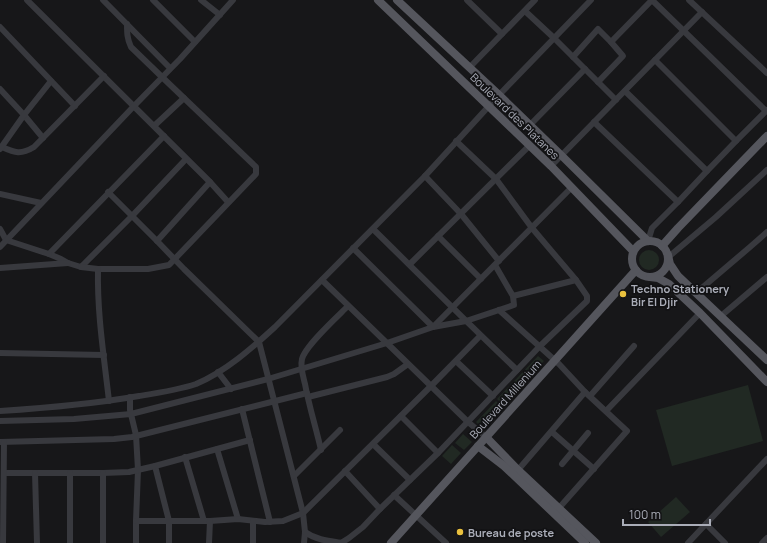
<svg xmlns="http://www.w3.org/2000/svg" width="767" height="543" viewBox="0 0 767 543" font-family="Manrope,sans-serif">
	<style>
		.green { fill: #212923 }
		.lines { fill: none; stroke-linecap: round; stroke-linejoin: round }
		.minor { stroke: #38393e; stroke-width: 6 }
		.major { stroke: #55565d; stroke-width: 8 }
		.poi-dot { fill: #eac13e; stroke: #121214; stroke-width: 1.5 }
		.labels { text-anchor: middle; dominant-baseline: central; stroke-width: 3.5; stroke-linejoin: round; paint-order: stroke }
		.street-label { font-size: 11px; fill: #aaadb8; stroke: #121214 }
		.poi-label { font-size: 11px; font-weight: bold; fill: #aaadb8; stroke: #121214; text-anchor: start }
	</style>
	<rect width="100%" height="100%" fill="#171719"/>
	<g class="green">
		<circle cx="649" cy="260" r="10"/>
		<polygon points="538,356 544,361 503,405 497,399"/>
		<polygon points="748,385 763,441 672,466 656,410"/>
		<polygon points="496,401 502,407 482,428 476,422"/>
		<polygon points="463,434 472,442 464,450 455,443"/>
		<polygon points="452,445 461,453 451,464 442,456"/>
		<polygon points="676,497 690,512 661,537 648,522"/>
	</g>
	<g class="lines">
		<g class="minor">
			<polyline points="27,0 210,182 228,202"/>
			<polyline points="103,0 170,68"/>
			<polyline points="153,0 195,42"/>
			<polyline points="201,0 220,15"/>
			<polyline points="467,0 502,34"/>
			<polyline points="652,0 766,111"/>
			<polyline points="689,0 767,73"/>
			<polyline points="525,11 554,38 616,100"/>
			<polyline points="0,27 75,106"/>
			<polyline points="573,57 598,29 611,42 652,0"/>
			<polyline points="655,60 736,141"/>
			<polyline points="469,68 535,0"/>
			<polyline points="598,82 623,56 611,42"/>
			<polyline points="0,89 24,115 43,138"/>
			<polyline points="625,91 707,171"/>
			<polyline points="594,122 678,202"/>
			<polyline points="530,125 585,69"/>
			<polyline points="154,126 184,98"/>
			<polyline points="164,136 49,254 61,259 68,263 81,267 132,216 186,159"/>
			<path d="M2,147c13,6 19,8 32,0l70,-71"/>
			<polyline points="0,149 24,115 51,81"/>
			<polyline points="551,166 702,12"/>
			<polyline points="425,176 461,214 499,261"/>
			<polyline points="108,192 157,241 184,269 259,342 303,513 305,532 304,543"/>
			<polyline points="0,194 41,203"/>
			<polyline points="0,229 6,240 49,254"/>
			<path d="M373,229c48,47 95,95 144,141"/>
			<polyline points="438,236 481,279"/>
			<polyline points="157,241 210,182"/>
			<polyline points="648,241 652,228 678,202 707,171 736,141 767,110"/>
			<polyline points="0,247 134,106 180,59 233,0"/>
			<polyline points="353,248 433,327 466,321 514,305 513,296 510,291 495,265"/>
			<polyline points="668,258 672,254 716,217 767,170"/>
			<polyline points="410,264 530,145"/>
			<path d="M81,267l17,2h50l21,-4 87,-91v-7l-94,-90 -31,-30c-4,-8 -4,-15 -4,-23"/>
			<polyline points="0,268 68,263"/>
			<path d="M98,269c-1,44 6,88 11,132"/>
			<polyline points="322,280 468,422 486,437"/>
			<polyline points="696,293 750,247 767,232"/>
			<polyline points="513,296 576,280"/>
			<polyline points="499,310 559,364 585,392 627,431 559,508"/>
			<polyline points="721,316 767,277"/>
			<polyline points="0,353 104,355"/>
			<polyline points="456,361 493,396"/>
			<polyline points="218,372 231,389"/>
			<polyline points="590,396 634,346"/>
			<polyline points="130,397 130,410 136,435 138,470 136,521 136,543"/>
			<polyline points="308,397 387,377 394,374 408,364"/>
			<polyline points="242,409 270,522"/>
			<path d="M0,411c47,-3 93,-7 139,-15 19,-3 39,-6 57,-12 29,-12 56,-36 79,-57l150,-151 74,-81 92,-95"/>
			<polyline points="606,411 700,313"/>
			<polyline points="401,416 438,453"/>
			<polyline points="0,421 74,419 131,414 268,379 387,343 433,327 572,187"/>
			<polyline points="552,432 594,469"/>
			<polyline points="0,442 114,439 132,437 307,393"/>
			<polyline points="373,444 410,480"/>
			<polyline points="217,449 238,519"/>
			<path d="M321,450c-5,-22 -12,-44 -16,-66 -2,-8 -5,-17 -3,-25 3,-13 35,-42 46,-53"/>
			<polyline points="185,457 204,521"/>
			<polyline points="562,464 588,433"/>
			<polyline points="155,466 169,521 169,543"/>
			<polyline points="518,470 585,392"/>
			<polyline points="345,471 380,509"/>
			<polyline points="4,473 103,473 129,472 155,466 250,440"/>
			<polyline points="35,473 37,543"/>
			<polyline points="70,473 70,543"/>
			<polyline points="294,476 340,430"/>
			<polyline points="394,495 446,543"/>
			<polyline points="136,521 210,521 238,519 265,522 283,521 303,513 431,386 480,336"/>
			<polyline points="253,521 253,543"/>
			<polyline points="706,524 725,543"/>
			<path d="M305,532c11,8 24,9 38,11"/>
			<polyline points="3,543 4,442"/>
			<polyline points="103,543 103,473"/>
			<polyline points="209,543 210,521"/>
			<polyline points="341,543 349,538 363,527 380,509 438,453 539,347 587,301 587,296 576,280 532,228 496,179 456,141"/>
			<polyline points="688,543 767,459"/>
			<polyline points="762,543 767,538"/>
		</g>
		<g class="major">
			<polyline points="378,0 551,166 633,251"/>
			<polyline points="397,0 499,95 561,155 648,241"/>
			<circle cx="650" cy="259" r="18"/>
			<polyline points="662,246 678,228 767,136"/>
			<polyline points="668,255 670,264 678,276 767,360"/>
			<polyline points="650,277 658,278 669,284 700,313 767,382"/>
			<polyline points="486,437 518,470 596,543"/>
			<polyline points="478,446 504,466 585,543"/>
			<polyline points="391,543 636,270"/>
		</g>
	</g>
	<g class="poi-dot">
		<circle cx="623" cy="294" r="4"/>
		<circle cx="460" cy="532" r="4"/>
	</g>
	<g class="labels">
		<g class="street-label">
			<text transform="translate(515 116) rotate(44)">Boulevard des Platanes</text>
			<text transform="translate(505 399) rotate(-48)">Boulevard Millenium</text>
		</g>
		<g class="poi-label">
			<text x="631" y="288">Techno Stationery<tspan x="631" dy="13">Bir El Djir</tspan></text>
			<text x="468" y="532">Bureau de poste</text>
		</g>
	</g>
	<path d="M623 519v6h87v-6" fill="none" stroke="#aaadb8" stroke-width="2"/>
	<text x="629" y="519" font-size="12" fill="#aaadb8" stroke="#121214" stroke-width="3" paint-order="stroke">100 m</text>
</svg>
